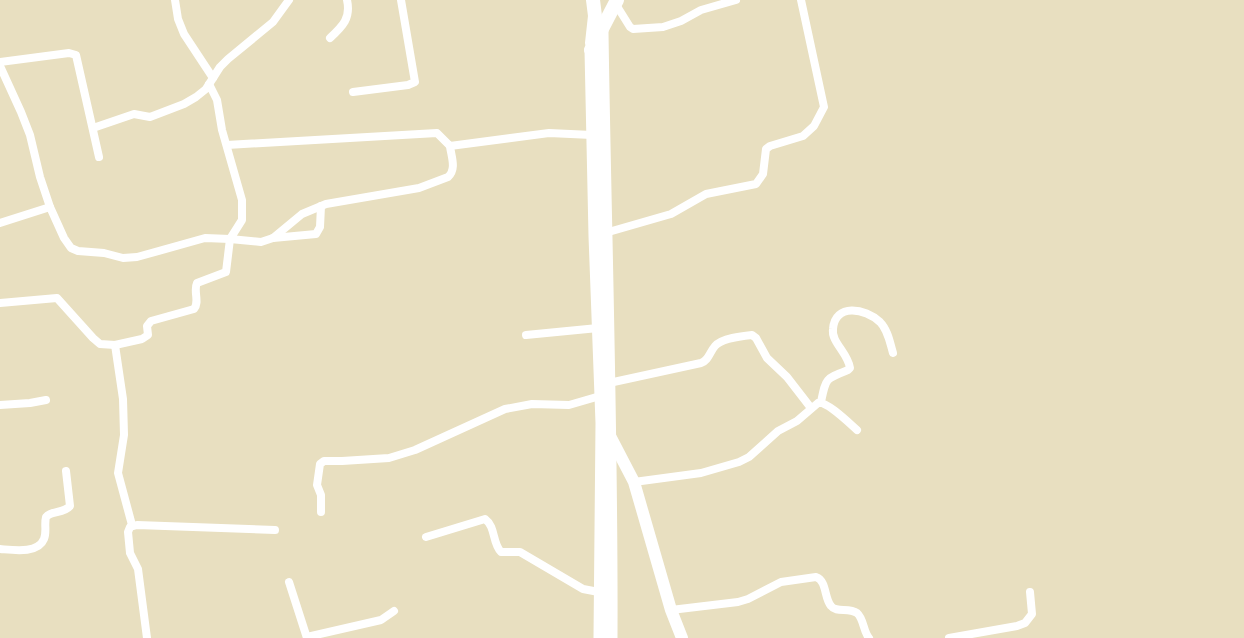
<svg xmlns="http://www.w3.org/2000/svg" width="1244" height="638" viewBox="0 0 1244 638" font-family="'PT Sans',sans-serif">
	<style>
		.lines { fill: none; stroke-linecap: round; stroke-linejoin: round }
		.minor { stroke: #fff; stroke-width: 8 }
		.secondary { stroke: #fff; stroke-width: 12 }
		.primary { stroke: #fff; stroke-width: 13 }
		.trunk { stroke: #fff; stroke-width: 14 }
	</style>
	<rect width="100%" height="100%" fill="#e8dfc0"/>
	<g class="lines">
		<g class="minor">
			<polyline points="175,0 178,19 184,34 213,78"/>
			<polyline points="615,3 630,27 633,29 663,27 681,21 701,10 736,0"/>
			<path d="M330,38c13,-12 21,-20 17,-38"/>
			<polyline points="0,62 69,53 76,55 99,157"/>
			<path d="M0,66l21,46 9,23 10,42 10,30 14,31 7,10 7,3 26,2 19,5 14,-1 68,-19 25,1 31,3 12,-4 29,-24 24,-10 93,-16 29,-11c9,-8 3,-21 2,-31"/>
			<polyline points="353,92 408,85 415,82 401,0"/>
			<polyline points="93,128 134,114 150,117 184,104 196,97 206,89 220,67 228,59 273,22 289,0"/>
			<polyline points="227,145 437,133 450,146 549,133 592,135"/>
			<polyline points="0,223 50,207"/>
			<polyline points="605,233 671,214 706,194 756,184 763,174 766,149 770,146 803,136 814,126 824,107 801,0"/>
			<polyline points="273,238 316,234 320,227 321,206"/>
			<path d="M0,303l57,-5 36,40 7,6 15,1 27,-6 6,-4 -1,-9 4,-5 43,-12c6,-7 -1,-18 3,-26l29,-11 4,-33 12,-19v-20l-20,-70 -5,-30 -8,-16"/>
			<polyline points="526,335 598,328"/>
			<polyline points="115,345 123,399 124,435 118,473 132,525"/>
			<path d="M609,383l92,-20c8,-3 8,-10 14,-17 7,-8 27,-10 37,-11l4,3 11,20 20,19 24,31"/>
			<path d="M821,402c5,-24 4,-23 27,-32l2,-2c-2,-15 -19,-26 -17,-39 2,-26 32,-21 47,-7 8,8 10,21 13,31"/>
			<polyline points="0,405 30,403 46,400"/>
			<path d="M634,482l67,-9 38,-11 10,-5 29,-26 19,-10 21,-18c9,-2 31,20 39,27"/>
			<polyline points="321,512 321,495 317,485 320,464 324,461 342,461 389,458 415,450 505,409 532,404 569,405 600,396"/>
			<path d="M426,537l59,-18c11,8 7,24 16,33h19l63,37 21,4"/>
			<path d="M0,549c13,1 38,5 44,-10 3,-7 0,-15 2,-22 6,-7 17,-3 24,-11l-4,-35"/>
			<polyline points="289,582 307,638"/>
			<path d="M671,610l67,-8 10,-3 33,-17 35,-5c11,4 8,21 15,29 5,7 18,1 26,7 7,6 6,18 12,25"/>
			<polyline points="307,637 381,620 394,611"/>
			<polyline points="147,638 138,569 130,553 128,532 130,527 137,525 275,530"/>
			<polyline points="949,638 1017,626 1025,623 1032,614 1030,592"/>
		</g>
		<polyline class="secondary" points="608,432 634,482 671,610 682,638"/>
		<g class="primary">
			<path d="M600,27l2,5c3,202 10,404 9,606"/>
			<polyline points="591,50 595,236 602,423 600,638"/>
		</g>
		<g class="trunk">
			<polyline points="592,43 595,16 593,0"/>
			<polyline points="591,50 617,0"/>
		</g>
	</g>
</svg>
